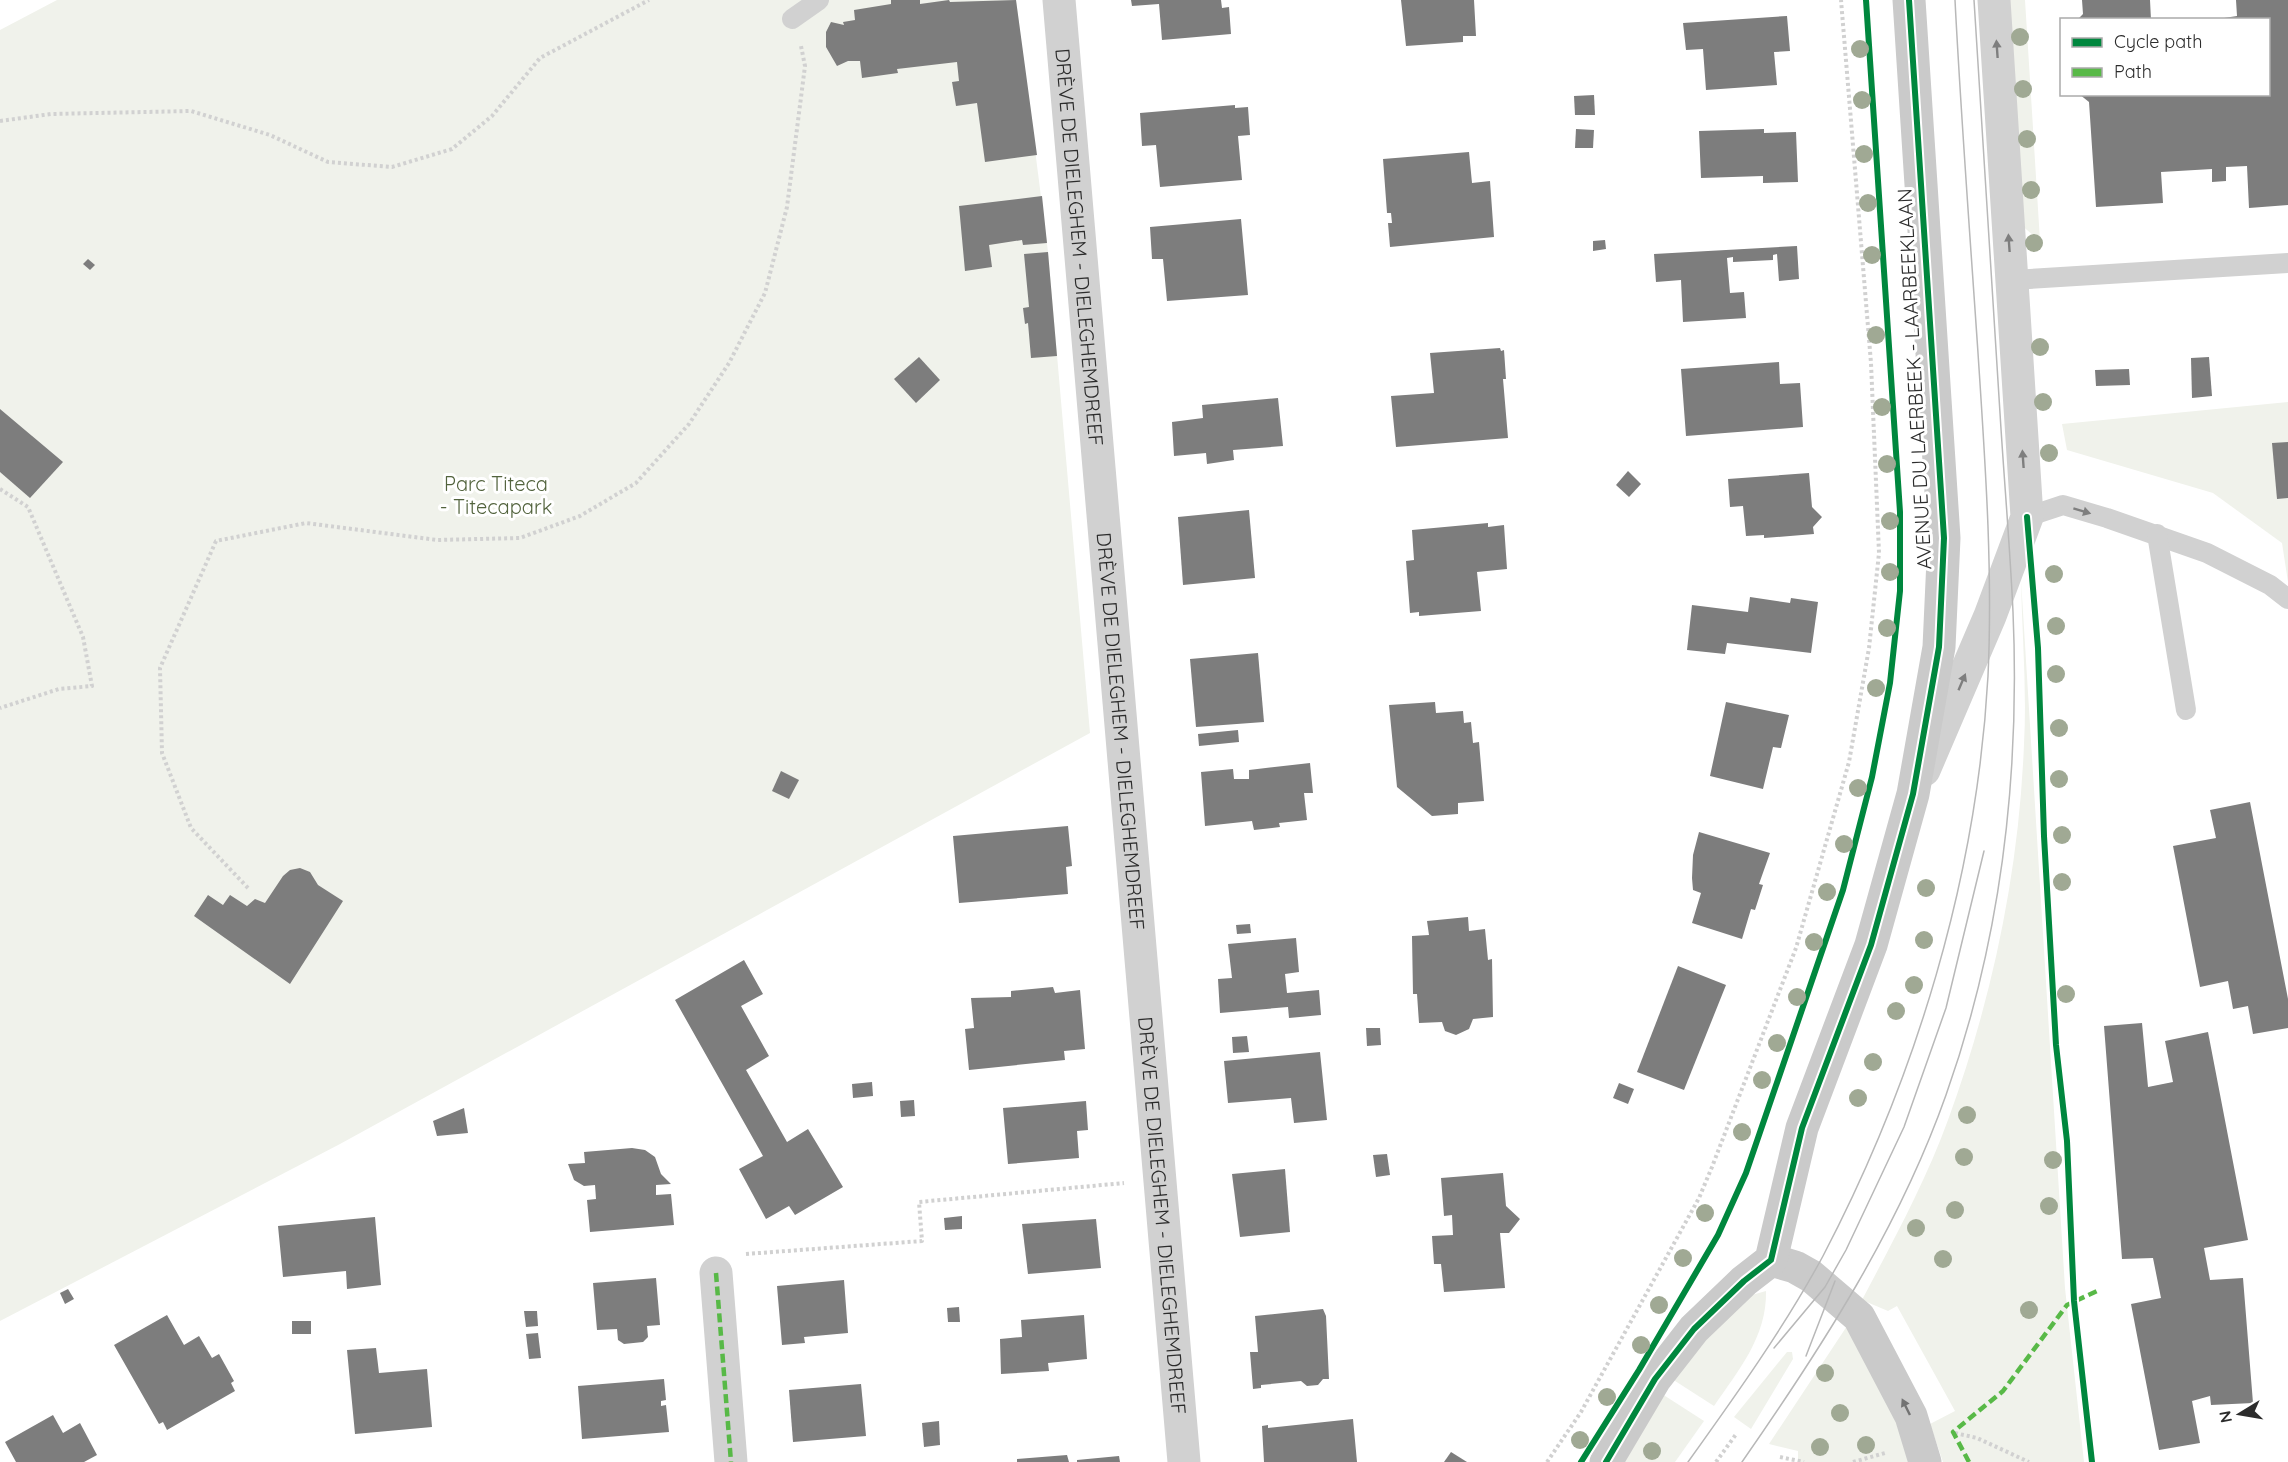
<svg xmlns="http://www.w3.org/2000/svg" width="2288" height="1462" viewBox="0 0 2288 1462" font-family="Quicksand,sans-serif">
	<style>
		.green { fill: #f0f2eb }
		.building { fill: #7d7d7d }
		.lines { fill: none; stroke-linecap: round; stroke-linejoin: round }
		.path { stroke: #d1d1d1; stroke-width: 4; stroke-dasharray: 3 3; stroke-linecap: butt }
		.lane { stroke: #d1d1d1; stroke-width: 20 }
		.street { stroke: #d1d1d1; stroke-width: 33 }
		.secondary { stroke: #cacaca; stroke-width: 33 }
		.tram { stroke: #b8b8b8; stroke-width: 1.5 }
		.quiet { stroke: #58b947; stroke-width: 4.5; stroke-dasharray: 9 4.5; stroke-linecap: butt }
		.cycleway-casing { stroke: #fff; stroke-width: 10 }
		.cycleway { stroke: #00873e; stroke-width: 6 }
		.tree { fill: #a0a994 }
		.oneway { fill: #7e7e7e }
		.oneway2 { fill: #737373 }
		.labels { text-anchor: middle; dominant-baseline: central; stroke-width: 6; stroke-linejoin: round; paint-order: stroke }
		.street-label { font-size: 20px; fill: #2c2c2c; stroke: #fff }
		.park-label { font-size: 20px; fill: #52633d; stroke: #fff }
	</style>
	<rect width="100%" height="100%" fill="#fff"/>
	<g class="green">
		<polygon points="57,0 1016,0 1048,252 1090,733 340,1144 0,1321 0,30"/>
		<polygon points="2005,0 2025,0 2040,241 2020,224"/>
		<polygon points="2288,402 2288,582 2282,543 2213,493 2067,450 2062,424"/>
		<path d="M2021,580l44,708 19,174h-141l-13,-38 25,-13 -58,-105 -9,5 -26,-11c31,-59 63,-117 86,-180 44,-120 71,-248 76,-376 3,-54 -2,-109 -3,-164z"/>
		<path d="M1766,1291c1,46 -28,80 -52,115l-42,-27 13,-20 67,-64z"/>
		<polygon points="1847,1326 1883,1388 1911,1462 1798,1462 1798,1451 1769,1444"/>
		<polygon points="1787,1352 1792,1352 1793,1359 1751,1429 1734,1417"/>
		<polygon points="1662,1394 1704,1421 1675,1462 1621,1462"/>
	</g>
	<g class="building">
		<polygon points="891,0 920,0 920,4 949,0 950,2 1016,0 1037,155 985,162 977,103 956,106 952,82 959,81 957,62 897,69 898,73 862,78 860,61 848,61 837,66 826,47 826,32 831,22 844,25 843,22 855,20 854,10 891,4"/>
		<polygon points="1131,0 1221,0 1222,8 1229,7 1231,34 1162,40 1159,4 1132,6"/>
		<polygon points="1401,0 1474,0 1476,36 1463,36 1463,42 1406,46"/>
		<polygon points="2082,0 2150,0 2151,20 2077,20 2083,14"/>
		<polygon points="2236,0 2288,0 2288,205 2249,208 2247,166 2226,167 2226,181 2212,182 2212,169 2161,172 2163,203 2096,207 2089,102 2079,94 2268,94 2268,20 2211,20 2237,16"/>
		<polygon points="1787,16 1790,51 1774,52 1777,85 1706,90 1703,49 1686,50 1683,23"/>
		<polygon points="1594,95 1595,115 1575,115 1574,96"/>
		<polygon points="1235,105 1235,108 1248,107 1250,135 1238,136 1242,180 1160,187 1156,145 1142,146 1140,113"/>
		<polygon points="1576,129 1594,130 1593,148 1575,148"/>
		<polygon points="1764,129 1764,133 1796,132 1798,182 1763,183 1763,176 1701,178 1699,131"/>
		<polygon points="1469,152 1472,183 1490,181 1494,237 1390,247 1388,223 1392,223 1391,213 1387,213 1383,159"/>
		<polygon points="1042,196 1047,243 1023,245 1022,240 989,245 992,267 965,271 959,206"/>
		<polygon points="1241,219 1248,295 1167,301 1163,259 1152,259 1150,227"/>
		<polygon points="1605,240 1606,249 1593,251 1593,241"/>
		<polygon points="1797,246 1799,279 1779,281 1777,254 1773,255 1773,260 1733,262 1733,257 1727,258 1730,293 1744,292 1746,318 1683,322 1681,280 1656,282 1654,254"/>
		<polygon points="1048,252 1057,356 1031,358 1028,323 1025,324 1023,308 1029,307 1024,254"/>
		<polygon points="88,259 95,265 90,270 83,264"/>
		<polygon points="1500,348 1501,351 1504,350 1506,379 1503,379 1508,438 1396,447 1391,396 1434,393 1430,353"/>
		<polygon points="919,357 940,380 916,403 894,379"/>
		<polygon points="2209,357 2212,396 2192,398 2191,358"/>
		<polygon points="1779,362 1780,384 1800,383 1803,427 1686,436 1681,369"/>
		<polygon points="2129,369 2130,385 2096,386 2095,370"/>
		<polygon points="1278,398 1283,446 1233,450 1234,460 1207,464 1206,453 1174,456 1172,422 1203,418 1202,405"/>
		<polygon points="0,409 63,462 30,498 0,472"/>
		<polygon points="2288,442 2288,498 2277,499 2272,443"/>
		<polygon points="1628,471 1641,484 1629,497 1616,485"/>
		<polygon points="1809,473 1812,507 1822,517 1813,527 1814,534 1764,538 1764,535 1746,536 1743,506 1730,507 1728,479"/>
		<polygon points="1249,510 1255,578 1183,585 1178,517"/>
		<polygon points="1488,523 1488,527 1504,525 1507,569 1477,572 1481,611 1419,616 1419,612 1410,613 1406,561 1414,560 1412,530"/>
		<polygon points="1750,597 1790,603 1791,598 1818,602 1811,653 1727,643 1725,654 1687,650 1692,605 1748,612"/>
		<polygon points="1258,653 1264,722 1196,727 1190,659"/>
		<polygon points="1435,702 1436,713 1463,711 1464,723 1471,722 1473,743 1479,742 1484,801 1458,803 1458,814 1432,816 1397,787 1389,705"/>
		<polygon points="1726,702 1789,715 1781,748 1773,747 1763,789 1710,776"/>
		<polygon points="1238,730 1239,742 1199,746 1198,734"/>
		<polygon points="1310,763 1313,793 1304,793 1307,820 1279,823 1280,827 1254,830 1252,821 1205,826 1201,772 1233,769 1234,779 1249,779 1249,770"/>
		<polygon points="781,771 799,780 789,799 772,791"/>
		<polygon points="2250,802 2288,999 2288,1028 2253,1034 2248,1006 2233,1009 2228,981 2200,987 2173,846 2216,838 2210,810"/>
		<polygon points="1068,826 1072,866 1066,867 1068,894 959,903 953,836"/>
		<polygon points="1699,832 1770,853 1759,884 1763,885 1755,910 1751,909 1742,939 1692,923 1701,893 1693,890 1692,878 1693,855"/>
		<polygon points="300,868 310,872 318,885 343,901 290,984 194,916 208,895 223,905 230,895 247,906 255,899 265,903 283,876 290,870"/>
		<polygon points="1468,917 1469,931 1485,929 1488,960 1492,959 1493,1017 1473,1019 1469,1029 1456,1035 1445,1031 1442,1022 1419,1023 1417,994 1413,994 1412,936 1429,935 1427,921"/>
		<polygon points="1250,924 1251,933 1237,934 1236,925"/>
		<polygon points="1296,938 1299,972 1285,974 1287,993 1319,990 1321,1015 1289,1018 1288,1007 1220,1013 1218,979 1232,978 1228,944"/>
		<polygon points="744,960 763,994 741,1006 769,1056 746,1070 787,1142 808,1129 843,1187 795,1215 789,1206 766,1219 739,1169 763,1156 675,1000"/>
		<polygon points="1678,966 1726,985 1684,1090 1637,1072"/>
		<polygon points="1053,987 1055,993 1080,990 1085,1049 1064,1051 1065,1060 969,1070 965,1029 974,1028 971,998 1011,997 1011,991"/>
		<polygon points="2142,1023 2148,1087 2173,1082 2165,1041 2208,1032 2248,1240 2204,1248 2210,1280 2243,1278 2253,1403 2211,1405 2210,1396 2192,1401 2200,1443 2159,1450 2131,1304 2161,1298 2153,1258 2122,1259 2104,1026"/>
		<polygon points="1366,1028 1380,1028 1381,1045 1367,1046"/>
		<polygon points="1247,1036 1249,1052 1233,1053 1232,1037"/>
		<polygon points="1320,1052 1327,1120 1294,1123 1291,1098 1228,1103 1224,1061"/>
		<polygon points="872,1082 873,1096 853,1098 852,1084"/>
		<polygon points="1619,1083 1634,1089 1628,1104 1613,1098"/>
		<polygon points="914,1100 915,1116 901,1117 900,1101"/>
		<polygon points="1086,1101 1088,1130 1077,1131 1079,1158 1008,1164 1003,1108"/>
		<polygon points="464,1108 468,1133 437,1136 433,1121"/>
		<polygon points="632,1148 645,1150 655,1157 661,1174 671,1184 656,1185 656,1195 671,1194 674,1225 590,1232 587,1200 596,1199 595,1185 584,1186 574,1180 568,1164 585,1163 584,1152"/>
		<polygon points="1387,1154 1390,1175 1376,1177 1373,1155"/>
		<polygon points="1285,1169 1290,1232 1240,1237 1232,1174"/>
		<polygon points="1503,1173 1506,1206 1520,1219 1509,1233 1500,1233 1505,1288 1444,1292 1441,1264 1434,1264 1432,1236 1453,1235 1452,1215 1444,1216 1441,1178"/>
		<polygon points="962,1216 962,1229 945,1230 944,1218"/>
		<polygon points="375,1217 381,1285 347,1289 346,1271 283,1277 278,1226"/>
		<polygon points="1096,1219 1101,1268 1028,1274 1022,1224"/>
		<polygon points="656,1278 660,1325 647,1326 648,1337 643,1342 624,1344 618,1340 617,1329 597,1330 593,1283"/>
		<polygon points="844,1280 848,1333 804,1337 805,1343 782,1345 777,1286"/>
		<polygon points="68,1289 74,1299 65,1304 60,1293"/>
		<polygon points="959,1307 960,1322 948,1322 947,1308"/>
		<polygon points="1323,1309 1326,1316 1329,1379 1323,1379 1318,1385 1307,1386 1301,1381 1261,1385 1261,1388 1253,1389 1250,1352 1258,1352 1255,1316"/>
		<polygon points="524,1311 537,1311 538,1326 526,1327"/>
		<polygon points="167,1315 184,1345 199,1336 212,1358 219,1354 234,1381 231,1383 235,1391 167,1430 163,1422 159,1424 114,1345"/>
		<polygon points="1084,1315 1087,1359 1048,1363 1049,1371 1001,1374 1000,1339 1022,1337 1021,1320"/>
		<rect x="292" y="1321" width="19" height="13"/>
		<polygon points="538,1333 541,1358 529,1359 526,1334"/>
		<polygon points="376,1348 379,1373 427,1369 432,1427 355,1434 347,1350"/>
		<polygon points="664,1379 666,1400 661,1401 661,1406 666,1405 669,1432 582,1439 578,1386"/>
		<polygon points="861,1384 866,1436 793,1442 789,1390"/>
		<polygon points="53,1415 63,1433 80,1423 97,1455 84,1462 16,1462 5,1442"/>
		<polygon points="1353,1419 1357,1462 1264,1462 1262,1426 1268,1425 1268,1428"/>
		<polygon points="939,1421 940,1445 924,1447 922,1423"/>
		<polygon points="1451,1452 1467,1462 1444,1462"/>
		<polygon points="1067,1455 1069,1462 1017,1462 1017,1459"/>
		<polygon points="1119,1456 1120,1462 1077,1462 1077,1460"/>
	</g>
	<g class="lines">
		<g class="path">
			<polyline points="0,121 51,114 191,111 270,135 328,162 392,167 452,149 492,116 540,58 649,0"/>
			<polyline points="0,489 28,507 83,637 92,686 59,689 0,708"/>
			<polyline points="248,888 191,828 162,753 160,668 216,541 306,523 437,540 520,538 580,516 636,483 689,424 729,363 765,293 787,207 805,66 801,46"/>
			<polyline points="746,1254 922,1241 919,1202 1124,1183"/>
			<polyline points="1955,1433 1977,1438 2029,1462"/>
			<polyline points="1780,1457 1804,1462"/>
			<polyline points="1547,1462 1581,1412 1699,1198 1712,1167 1796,948 1849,762 1869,648 1879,553 1871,363 1841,0"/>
			<polyline points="1716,1462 1737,1433"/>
			<polyline points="1853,1462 1885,1453"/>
		</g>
		<g class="lane">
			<polyline points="792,19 819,0"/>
			<polyline points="2012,280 2288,263"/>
			<polyline points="2027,517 2063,505 2107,518 2207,553 2270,585 2288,599"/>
			<polyline points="2157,534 2186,710"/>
		</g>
		<g class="street">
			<path id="s1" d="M1059,0l125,1462"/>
			<polyline points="1924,770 1990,616 2027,517 1994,0"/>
			<polyline points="716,1273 731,1462"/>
		</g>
		<g class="secondary">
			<polyline points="1771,1260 1795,1267 1811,1276 1859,1317 1911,1416 1925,1462"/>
			<polyline points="1606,1462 1655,1379 1694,1329 1744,1281 1771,1260 1802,1128 1871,945 1913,794 1939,647 1944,538 1909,0"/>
		</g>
		<g class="tram">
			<polyline points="1774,1348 1825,1287 1846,1250 1904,1127 1946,1008 1984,851"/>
			<polyline points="1806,1356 1835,1281"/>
			<path d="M1688,1462c48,-67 96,-134 135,-206 93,-178 154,-379 165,-580 5,-108 -3,-216 -10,-323 -8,-118 -17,-235 -23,-353"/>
			<path d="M1742,1462c80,-115 157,-234 204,-367 55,-155 74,-320 67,-483 -3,-66 -9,-133 -13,-199 -9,-138 -17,-275 -26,-413"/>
		</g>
		<g class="quiet">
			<polyline points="716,1273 731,1462"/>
			<polyline points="1969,1462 1953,1432 2003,1391 2067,1305 2097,1291"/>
		</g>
		<defs>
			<g id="cycleway">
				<polyline points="2027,517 2038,648 2044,836 2056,1045 2067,1141 2074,1301 2092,1462"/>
				<polyline points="1581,1462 1639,1370 1718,1235 1746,1173 1843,890 1872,777 1890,683 1900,591 1900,512 1866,0"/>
				<polyline points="1606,1462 1655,1379 1694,1329 1744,1281 1771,1260 1802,1128 1871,945 1913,794 1939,647 1944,538 1909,0"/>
			</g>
		</defs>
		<use href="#cycleway" class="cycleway-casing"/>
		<use href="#cycleway" class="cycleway"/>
	</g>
	<g class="tree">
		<circle cx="2020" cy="37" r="9"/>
		<circle cx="1860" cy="49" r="9"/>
		<circle cx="2023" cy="89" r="9"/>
		<circle cx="1862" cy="100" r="9"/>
		<circle cx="2027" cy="139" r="9"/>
		<circle cx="1864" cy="154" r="9"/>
		<circle cx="2031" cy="190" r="9"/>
		<circle cx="1868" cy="203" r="9"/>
		<circle cx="2034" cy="243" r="9"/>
		<circle cx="1872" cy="255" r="9"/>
		<circle cx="1876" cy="335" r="9"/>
		<circle cx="2040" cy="347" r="9"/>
		<circle cx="2043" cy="402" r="9"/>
		<circle cx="1882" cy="407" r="9"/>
		<circle cx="2049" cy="453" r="9"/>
		<circle cx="1887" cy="464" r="9"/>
		<circle cx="1890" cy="521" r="9"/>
		<circle cx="1890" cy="572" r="9"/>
		<circle cx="2054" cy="574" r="9"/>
		<circle cx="2056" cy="626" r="9"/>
		<circle cx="1887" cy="628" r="9"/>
		<circle cx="2056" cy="674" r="9"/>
		<circle cx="1876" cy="688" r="9"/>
		<circle cx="2059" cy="728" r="9"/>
		<circle cx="2059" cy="779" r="9"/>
		<circle cx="1858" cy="788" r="9"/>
		<circle cx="2062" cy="835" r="9"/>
		<circle cx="1844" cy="844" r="9"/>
		<circle cx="2062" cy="882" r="9"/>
		<circle cx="1926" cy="888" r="9"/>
		<circle cx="1827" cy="892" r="9"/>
		<circle cx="1924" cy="940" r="9"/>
		<circle cx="1814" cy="942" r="9"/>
		<circle cx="1914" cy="985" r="9"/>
		<circle cx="2066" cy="994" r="9"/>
		<circle cx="1797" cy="997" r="9"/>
		<circle cx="1896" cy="1011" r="9"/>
		<circle cx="1777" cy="1043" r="9"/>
		<circle cx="1873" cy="1062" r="9"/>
		<circle cx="1762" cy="1080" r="9"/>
		<circle cx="1858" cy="1098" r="9"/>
		<circle cx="1967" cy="1115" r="9"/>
		<circle cx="1742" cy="1132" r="9"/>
		<circle cx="1964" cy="1157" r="9"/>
		<circle cx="2053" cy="1160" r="9"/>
		<circle cx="2049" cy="1206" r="9"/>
		<circle cx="1955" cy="1210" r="9"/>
		<circle cx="1705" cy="1213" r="9"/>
		<circle cx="1916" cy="1228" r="9"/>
		<circle cx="1683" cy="1258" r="9"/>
		<circle cx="1943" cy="1259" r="9"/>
		<circle cx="1659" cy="1305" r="9"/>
		<circle cx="2029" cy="1310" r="9"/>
		<circle cx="1641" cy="1345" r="9"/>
		<circle cx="1825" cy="1373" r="9"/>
		<circle cx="1607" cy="1397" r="9"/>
		<circle cx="1840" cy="1413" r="9"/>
		<circle cx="1580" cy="1440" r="9"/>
		<circle cx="1866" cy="1445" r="9"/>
		<circle cx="1820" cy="1447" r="9"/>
		<circle cx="1652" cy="1451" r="9"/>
	</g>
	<defs><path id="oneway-solid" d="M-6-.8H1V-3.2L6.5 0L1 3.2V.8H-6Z" transform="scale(1.5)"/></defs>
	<g class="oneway">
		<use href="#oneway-solid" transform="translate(1997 49) rotate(-94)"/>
		<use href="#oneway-solid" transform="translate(2009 243) rotate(-94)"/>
		<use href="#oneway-solid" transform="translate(2023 459) rotate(-94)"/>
		<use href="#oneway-solid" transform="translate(2082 511) rotate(17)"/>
		<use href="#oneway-solid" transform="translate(1962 682) rotate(-67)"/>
	</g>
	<use class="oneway2" href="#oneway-solid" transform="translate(1906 1407) rotate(-116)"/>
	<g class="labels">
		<g class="street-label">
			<text stroke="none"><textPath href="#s1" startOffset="248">DRÈVE DE DIELEGHEM - DIELEGHEMDREEF</textPath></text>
			<text transform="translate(1914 379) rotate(-93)">AVENUE DU LAERBEEK - LAARBEEKLAAN</text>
			<text stroke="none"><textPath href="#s1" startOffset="734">DRÈVE DE DIELEGHEM - DIELEGHEMDREEF</textPath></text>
			<text stroke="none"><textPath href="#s1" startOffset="1220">DRÈVE DE DIELEGHEM - DIELEGHEMDREEF</textPath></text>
		</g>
		<g class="park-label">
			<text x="496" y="483">Parc Titeca<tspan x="496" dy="23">- Titecapark</tspan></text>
		</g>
	</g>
	<rect x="2060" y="18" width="210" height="78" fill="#ffffff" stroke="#ababab" stroke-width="1.5"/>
	<rect x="2072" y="38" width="30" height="9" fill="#00873e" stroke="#ababab" stroke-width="1.5"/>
	<text x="2114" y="48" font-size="18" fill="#2c2c2c">Cycle path</text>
	<rect x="2072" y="68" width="30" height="9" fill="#58b947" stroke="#ababab" stroke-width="1.5"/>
	<text x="2114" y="78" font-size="18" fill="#2c2c2c">Path</text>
	<g transform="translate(2240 1414) rotate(259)" stroke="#ffffff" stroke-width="4.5" paint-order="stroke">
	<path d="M0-4.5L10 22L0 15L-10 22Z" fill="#2c2c2c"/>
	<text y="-9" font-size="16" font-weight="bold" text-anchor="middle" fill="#2c2c2c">N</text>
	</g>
</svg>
